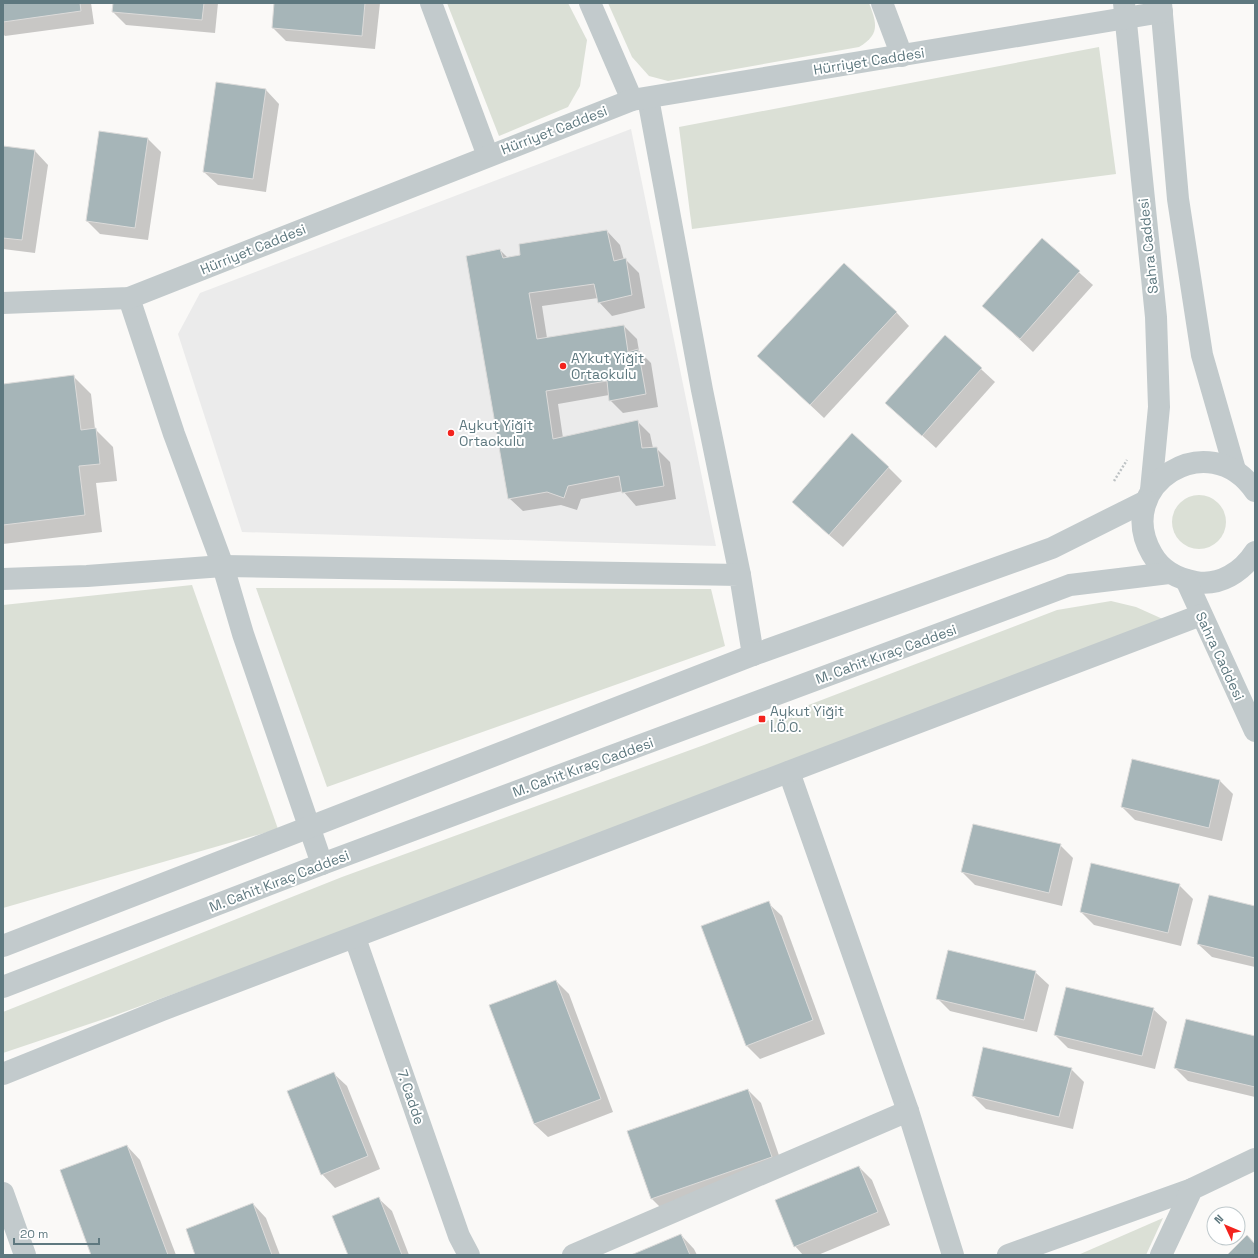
<svg xmlns="http://www.w3.org/2000/svg" width="1258" height="1258" viewBox="0 0 1258 1258" font-family="'Space Grotesk',sans-serif">
	<style>
		.built { fill: #ebebeb }
		.green { fill: #dbe0d6 }
		.shadow { fill: #0003 }
		.building { fill: #a6b5b8; stroke: #dcdbda }
		.lines { fill: none; stroke-linecap: round; stroke-linejoin: round }
		.path { stroke: #bdc2c4; stroke-width: 2.5; stroke-dasharray: 2 2; stroke-linecap: butt }
		.minor { stroke: #c2cacc; stroke-width: 22 }
		.poi-dot { fill: #f3231e; stroke: #fff; stroke-width: 1.5 }
		.labels { text-anchor: middle; dominant-baseline: central; stroke-width: 4; stroke-linejoin: round; paint-order: stroke }
		.street-label { font-size: 14px; fill: #5e787f; stroke: #fff }
		.poi-label { font-size: 14px; fill: #5e787f; stroke: #fff; text-anchor: start }
	</style>
	<rect width="100%" height="100%" fill="#faf9f7"/>
	<polygon class="built" points="631,129 716,546 242,532 178,334 200,293"/>
	<g class="green">
		<polygon points="447,3 568,3 587,40 580,86 568,107 499,136"/>
		<path d="M608,3h261c8,21 11,31 -10,44l-191,34 -19,-5 -17,-19z"/>
		<polygon points="1099,47 1116,174 692,229 679,127"/>
		<circle cx="1199" cy="522" r="27"/>
		<polygon points="192,585 278,829 3,908 3,605"/>
		<polygon points="256,588 711,589 725,646 327,787"/>
		<polygon points="1111,601 1136,607 1165,620 356,927 113,1016 3,1053 3,1012 342,877 704,745 1057,610"/>
		<polygon points="1163,1218 1146,1255 1078,1255"/>
	</g>
	<g class="shadow">
		<polygon points="3,3 91,3 94,24 5,36 3,34"/>
		<polygon points="114,3 218,3 215,33 126,25 113,12"/>
		<polygon points="275,3 380,3 375,49 286,41 273,28"/>
		<polygon points="266,90 279,104 266,192 218,185 204,172"/>
		<polygon points="148,139 161,152 148,240 100,234 87,221"/>
		<polygon points="3,147 35,151 48,165 35,253 3,249"/>
		<polygon points="607,231 620,245 624,260 626,260 639,273 645,308 612,316 599,302 598,298 542,306 547,338 624,326 637,339 639,351 651,363 658,407 623,413 610,400 609,395 558,404 563,438 637,421 650,434 653,448 656,448 670,462 676,499 636,506 623,491 581,499 577,510 561,505 523,511 509,498 500,250 508,258"/>
		<polygon points="1042,239 1093,285 1033,352 984,306"/>
		<polygon points="896,312 909,326 824,418 772,369"/>
		<polygon points="945,336 995,382 936,448 886,403"/>
		<polygon points="74,377 91,394 95,429 113,447 117,481 96,483 102,532 3,544 3,385"/>
		<polygon points="888,467 902,481 843,547 806,515"/>
		<polygon points="1220,781 1233,794 1222,841 1135,820 1122,807"/>
		<polygon points="1060,845 1073,858 1062,906 975,885 962,872"/>
		<polygon points="1179,885 1193,899 1181,946 1094,925 1081,912"/>
		<polygon points="768,903 782,916 825,1034 760,1059 746,1045"/>
		<polygon points="1255,907 1255,967 1212,957 1198,944"/>
		<polygon points="1035,972 1049,985 1037,1032 950,1011 937,998"/>
		<polygon points="556,981 569,994 613,1112 548,1137 534,1124"/>
		<polygon points="1153,1009 1167,1022 1155,1069 1068,1048 1055,1035"/>
		<polygon points="1255,1037 1255,1097 1188,1081 1175,1068"/>
		<polygon points="1071,1069 1084,1082 1073,1129 986,1109 973,1096"/>
		<polygon points="333,1073 347,1086 380,1169 335,1188 322,1174"/>
		<polygon points="748,1090 761,1103 784,1170 665,1212 652,1199 629,1132"/>
		<polygon points="127,1146 140,1160 176,1255 92,1255"/>
		<polygon points="859,1167 872,1180 890,1225 818,1255 803,1255 795,1246"/>
		<polygon points="378,1198 392,1211 409,1255 349,1255"/>
		<polygon points="253,1204 266,1218 280,1255 196,1255"/>
		<polygon points="681,1235 694,1249 697,1255 633,1255"/>
	</g>
	<g class="building">
		<polygon points="3,3 80,3 81,11 3,22"/>
		<polygon points="113,3 204,3 202,20 112,12"/>
		<polygon points="274,3 365,3 362,36 272,28"/>
		<polygon points="216,82 266,89 253,179 203,172"/>
		<polygon points="99,131 148,138 135,228 86,221"/>
		<polygon points="3,146 35,150 22,240 3,238"/>
		<polygon points="607,230 614,261 626,258 632,295 598,303 594,284 529,293 537,339 624,325 628,352 638,349 646,394 609,401 607,381 546,391 553,439 638,420 642,448 657,447 664,486 622,493 619,476 568,486 564,498 547,492 508,499 466,256 500,249 503,258 520,255 519,244"/>
		<polygon points="1042,238 1080,271 1020,339 982,306"/>
		<polygon points="844,263 897,312 810,405 757,356"/>
		<polygon points="945,335 982,368 922,436 885,403"/>
		<polygon points="74,375 81,430 96,428 100,464 79,466 85,515 3,525 3,384"/>
		<polygon points="852,433 889,467 829,535 792,502"/>
		<polygon points="1132,759 1220,780 1209,828 1121,807"/>
		<polygon points="973,824 1061,844 1049,893 961,872"/>
		<polygon points="1091,863 1180,884 1168,933 1080,912"/>
		<polygon points="1209,895 1255,906 1255,958 1197,944"/>
		<polygon points="769,901 813,1020 746,1046 701,926"/>
		<polygon points="948,950 1036,971 1024,1020 936,999"/>
		<polygon points="556,980 601,1099 534,1124 489,1005"/>
		<polygon points="1066,987 1154,1008 1142,1056 1054,1035"/>
		<polygon points="1186,1019 1255,1036 1255,1087 1174,1068"/>
		<polygon points="983,1047 1072,1068 1059,1117 972,1096"/>
		<polygon points="334,1072 368,1156 321,1175 287,1091"/>
		<polygon points="748,1089 772,1157 651,1199 627,1131"/>
		<polygon points="127,1145 168,1255 91,1255 60,1170"/>
		<polygon points="859,1166 878,1212 794,1247 775,1200"/>
		<polygon points="379,1197 402,1255 348,1255 332,1216"/>
		<polygon points="253,1203 272,1255 195,1255 186,1229"/>
		<polygon points="681,1234 690,1255 631,1255"/>
		<polygon points="1247,1235 1255,1244 1255,1255 1227,1255"/>
	</g>
	<g class="lines">
		<polyline class="path" points="1114,481 1127,460"/>
		<g class="minor">
			<polyline points="431,3 488,156"/>
			<polyline points="590,3 632,100"/>
			<polyline points="882,3 902,56"/>
			<polyline points="1124,3 1156,317 1159,407 1151,490"/>
			<polyline points="1161,3 1178,199 1202,355 1235,470"/>
			<polyline points="648,98 702,390 740,575"/>
			<polyline points="129,298 174,434 223,566 243,634 322,864"/>
			<polyline points="3,303 129,298 632,100 1162,12"/>
			<path d="M1255,491c-46,-67 -143,-6 -103,63 9,16 26,25 44,28 24,4 46,-10 59,-30"/>
			<polyline points="3,579 87,576 223,566 740,575 753,655"/>
			<polyline points="1186,580 1255,731"/>
			<polyline points="789,772 908,1111"/>
			<polyline points="355,938 459,1236 469,1255"/>
			<polyline points="3,946 753,655 1052,548 1146,501"/>
			<polyline points="3,987 322,864 1070,585 1169,573"/>
			<polyline points="3,1074 162,1010 1201,615"/>
			<polyline points="3,1193 25,1255"/>
			<polyline points="573,1255 908,1111 953,1255"/>
			<polyline points="1008,1255 1192,1189"/>
			<polyline points="1161,1255 1192,1189 1255,1159"/>
		</g>
	</g>
	<g class="poi-dot">
		<circle cx="563" cy="366" r="4"/>
		<circle cx="451" cy="433" r="4"/>
		<rect x="758" y="715" width="8" height="8" rx="2"/>
	</g>
	<g class="labels">
		<g class="street-label">
			<text transform="translate(869 61) rotate(-9)">Hürriyet Caddesi</text>
			<text transform="translate(554 130) rotate(-21)">Hürriyet Caddesi</text>
			<text transform="translate(1148 246) rotate(-96)">Sahra Caddesi</text>
			<text transform="translate(253 249) rotate(-22)">Hürriyet Caddesi</text>
			<text transform="translate(886 654) rotate(-20)">M. Cahit Kıraç Caddesi</text>
			<text transform="translate(1220 656) rotate(65)">Sahra Caddesi</text>
			<text transform="translate(583 767) rotate(-20)">M. Cahit Kıraç Caddesi</text>
			<text transform="translate(279 881) rotate(-21)">M. Cahit Kıraç Caddesi</text>
			<text transform="translate(411 1097) rotate(71)">7. Cadde</text>
		</g>
		<g class="poi-label">
			<text x="571" y="358">AYkut Yiğit<tspan x="571" dy="16">Ortaokulu</tspan></text>
			<text x="459" y="425">Aykut Yiğit<tspan x="459" dy="16">Ortaokulu</tspan></text>
			<text x="770" y="711">Aykut Yiğit<tspan x="770" dy="16">İ.Ö.O.</tspan></text>
		</g>
	</g>
	<rect width="1258" height="1258" fill="none" stroke="#5e787f" stroke-width="8"/>
	<g transform="translate(1226 1226) rotate(314)"><circle r="19" fill="#ffffff" stroke="#bfc9cc"/>
	<path d="M0-3L7 15L0 10L-7 15Z" fill="#f3231e"/>
	<text y="-6" font-size="11" font-weight="bold" text-anchor="middle" fill="#5e787f">N</text>
	</g>
	<path d="M14 1238v6h85v-6" fill="none" stroke="#5e787f" stroke-width="2"/>
	<text x="20" y="1238" font-size="12" fill="#5e787f" stroke="#ffffff" stroke-width="3" paint-order="stroke">20 m</text>
</svg>
